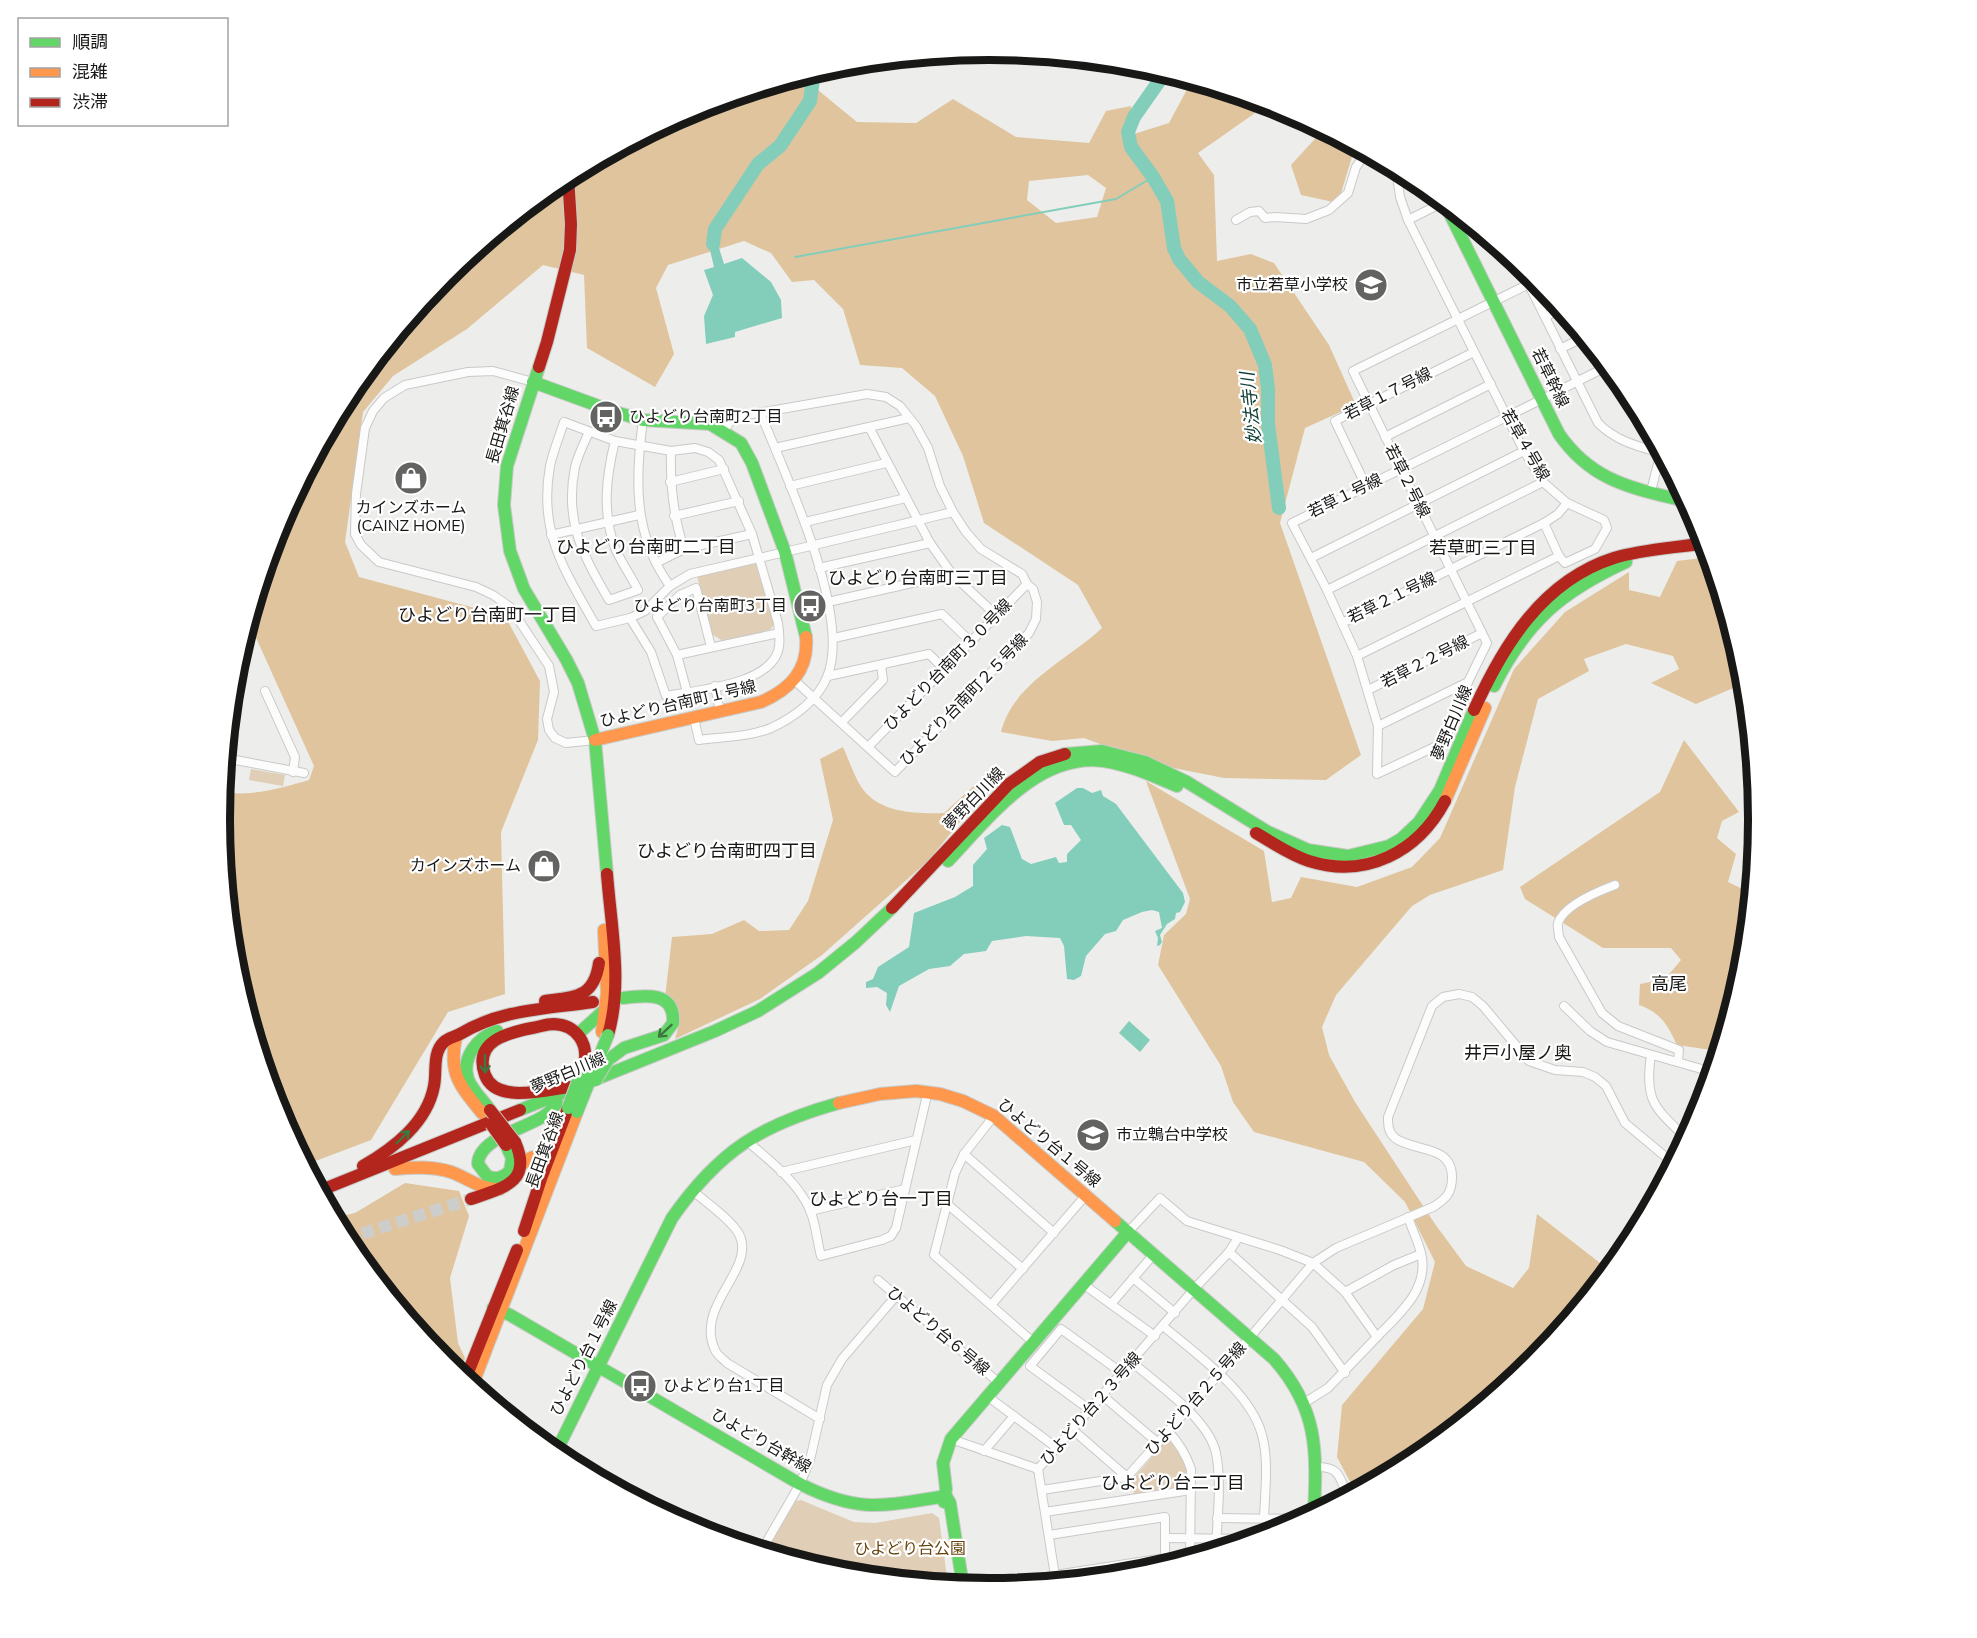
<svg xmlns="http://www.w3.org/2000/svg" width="1977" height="1638" viewBox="0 0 1977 1638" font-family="'Nunito Sans','Noto Sans JP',sans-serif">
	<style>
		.green { fill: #e0ceb6 }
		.forest { fill: #e0c49d; fill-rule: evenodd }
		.water { fill: #83cdbb }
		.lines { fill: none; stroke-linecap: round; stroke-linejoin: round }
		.stream { stroke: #83cdbb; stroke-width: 2 }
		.river { stroke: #83cdbb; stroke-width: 14 }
		.secondary-tunnel { stroke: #cdcecb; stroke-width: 12; stroke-dasharray: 12 6; stroke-linecap: butt }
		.street-casing { stroke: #c9cac7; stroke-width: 10 }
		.fast-casing { stroke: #c9cac7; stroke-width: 14 }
		.slow-casing { stroke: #c9cac7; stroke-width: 14 }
		.jam-casing { stroke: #c9cac7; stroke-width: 14 }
		.street { stroke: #fcfcfc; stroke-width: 8 }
		.fast { stroke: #63d668; stroke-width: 12 }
		.slow { stroke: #ff974d; stroke-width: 12 }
		.jam { stroke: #b3261e; stroke-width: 12 }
		.fast-bridge-casing { stroke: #c9cac7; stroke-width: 14; stroke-linecap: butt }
		.jam-bridge-casing { stroke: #c9cac7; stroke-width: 14; stroke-linecap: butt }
		.fast-bridge { stroke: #63d668; stroke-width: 12 }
		.jam-bridge { stroke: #b3261e; stroke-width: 12 }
		.oneway { stroke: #3e7740 }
		.labels { text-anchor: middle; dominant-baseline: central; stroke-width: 4.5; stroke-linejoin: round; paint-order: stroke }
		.poi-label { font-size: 16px; fill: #181817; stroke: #fff; text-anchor: end }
		.street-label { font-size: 16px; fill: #181817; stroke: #fff }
		.park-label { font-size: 16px; fill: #67440f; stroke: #fff }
		.water-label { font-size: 18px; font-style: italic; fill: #114137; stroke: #fff }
		.neighbourhood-label { font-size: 18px; fill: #181817; stroke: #fff }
		.rim { fill: none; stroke: #181817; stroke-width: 8 }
	</style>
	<rect width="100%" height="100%" fill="#edeeeb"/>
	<g class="green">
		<polygon points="755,562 759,565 775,623 770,630 723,641 710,633 697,575"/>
		<polygon points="251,769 285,775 283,786 249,780"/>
		<path d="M1169,1437c14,16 19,31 19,51l-54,8 -2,-16z"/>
		<polygon points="801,1500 854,1522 875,1523 932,1513 939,1518 948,1584 838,1574 770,1553 767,1550 794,1501"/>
	</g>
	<g class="forest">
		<path d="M788,80l25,6 44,36 59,1 37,-24 63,38 73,6 17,-32 25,-5 3,28 35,-11 23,-43 76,24 -70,49 16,22 3,86 34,-7 23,9 55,82 27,60 -51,23 -25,95 81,232 -35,25 -102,-2 -71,-14 -69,-26 -32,3 -51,-9c12,-49 67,-72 101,-104l-24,-43 -94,-62 -21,-67 -28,-60 -33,-28 -42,-3 -17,-56 -29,-29 -22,2 -21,-29 -27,-12 -76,24 -12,23 18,66 -19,33 -68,-39 -3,-73 -41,-10 -76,64 -74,47 -30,36 -18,130 14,35 146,39 35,65 -2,59 -37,92 4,162 -57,18 -77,128 -66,25 -28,-52 -43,-144 -15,-150 3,-27c29,5 59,-4 87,-12l5,-14 -66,-146 30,-96 71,-133 96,-116 116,-96 133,-71zM1088,175l18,13 -9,29 -41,6 -29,-23 2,-19z"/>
		<polygon points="1323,130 1355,147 1338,203 1301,195 1291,165"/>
		<polygon points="1709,557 1743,669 1745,683 1696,704 1651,683 1679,669 1673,656 1626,644 1584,659 1589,671 1538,699 1515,787 1503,870 1430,895 1412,906 1336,995 1322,1027 1329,1055 1355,1102 1435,1224 1466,1266 1513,1288 1529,1268 1537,1214 1609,1270 1532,1363 1416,1459 1355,1491 1337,1457 1342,1405 1423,1309 1435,1262 1405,1202 1364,1162 1254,1132 1233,1102 1221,1066 1158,965 1164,935 1186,914 1190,899 1146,781 1264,851 1272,902 1291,898 1301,877 1357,887 1412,867 1440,838 1514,669 1565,612 1629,572 1629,590 1660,597 1677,561"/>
		<path d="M1684,740l55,72 -17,9 -5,17 19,16 -8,28 23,11 -8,76 -25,82 -41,-6c-10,-21 -16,-32 -38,-40l1,-21 25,-5 16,-19 -10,-12h-68l-78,-49 -5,-12 140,-95z"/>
		<path d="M843,747c6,13 14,38 24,47 18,19 52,20 77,19l33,-30 6,10 -54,67 -107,95 -62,44 -85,40c6,-21 9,-26 -10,-41l7,-61 40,-3 32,-14 15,11 30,-1 19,-29 25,-81 -13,-61z"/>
		<polygon points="405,1183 459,1191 469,1216 450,1278 458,1343 465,1358 459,1375 444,1363 349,1246 333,1218 355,1213"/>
	</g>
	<g class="water">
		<polygon points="715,243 719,248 724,264 742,258 771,282 781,300 782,318 735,332 735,337 706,344 704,316 713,295 704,270 714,267 710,250 712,244"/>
		<polygon points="1077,788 1083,788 1092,793 1101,790 1103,796 1116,804 1183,893 1185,902 1180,912 1176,913 1175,919 1167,924 1160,935 1162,942 1160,945 1157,946 1158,938 1155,931 1162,928 1159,912 1152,910 1142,912 1123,920 1116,931 1105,934 1086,956 1081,976 1074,980 1067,979 1064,946 1060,938 1026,936 992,941 986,951 964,954 950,966 929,969 899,986 890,1012 886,1005 887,993 877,987 866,988 866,982 873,979 878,967 909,947 914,913 955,897 973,886 973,865 987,849 984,838 1002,825 1010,827 1022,859 1031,864 1056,857 1059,863 1067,862 1067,854 1081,840 1071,825 1064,825 1055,803"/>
		<polygon points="1129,1021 1150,1040 1140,1052 1119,1033"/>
	</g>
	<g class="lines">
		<polyline class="stream" points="795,257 1116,199 1153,177"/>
		<g class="river">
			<polyline points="1162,71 1162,77 1134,117 1128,132 1131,147 1153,177 1167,201 1174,248 1179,259 1198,282 1230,306 1250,329 1265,365 1268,389 1268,424 1279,508"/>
			<polyline points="713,244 715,229 758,164 780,146 810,101 814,72"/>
		</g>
		<polyline class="secondary-tunnel" points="345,1239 471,1199"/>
		<defs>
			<g id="street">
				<polyline points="1236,220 1250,212 1259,211 1265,218 1275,217 1306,219 1329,210 1348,193 1356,167 1366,153"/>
				<polyline points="1408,220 1444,202"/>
				<path d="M1518,263l80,160c18,18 39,23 63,30"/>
				<path d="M1537,280l-184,91c45,91 89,182 134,272l-19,39 -25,61 -66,31 1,-48 -21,-70 -30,-66 -35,-67c106,-52 211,-104 316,-157"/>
				<polyline points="1545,317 1560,309"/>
				<polyline points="1560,349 1584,337"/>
				<polyline points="1612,371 1630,403 1637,407"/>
				<polyline points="533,382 493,371 468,372 405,385 384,398 373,411 365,428 356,494 355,534 361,545 379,562 476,587 493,595 510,607 549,666 554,692 547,719 549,730 555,738 566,743 595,740"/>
				<path d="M643,420c-8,59 -10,115 27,166"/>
				<polyline points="869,427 930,543 952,574 996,615"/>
				<polyline points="724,431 732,419 741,416 867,394 886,397 900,406 916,426 928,448 940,486 953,512 966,532 981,549 1022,574 1027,584 1033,589 1037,602 1036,619 1029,633 895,772 794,680"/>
				<path d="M589,432c-5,11 -11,23 -14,35 -11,55 8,88 34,133l29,-10c-7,-14 -17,-28 -23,-42 -13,-36 -9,-71 0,-107"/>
				<polyline points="1385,437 1491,384"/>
				<polyline points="775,448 909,418"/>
				<path d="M671,451c-1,35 2,65 13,98"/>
				<polyline points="670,482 724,469"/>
				<polyline points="790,486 886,463"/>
				<polyline points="1366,486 1335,421 1474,352"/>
				<polyline points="1651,491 1661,452"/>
				<polyline points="674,516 739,501"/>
				<polyline points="805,522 906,498"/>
				<polyline points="1544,523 1559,556"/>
				<polyline points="551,535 639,515"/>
				<polyline points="1311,558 1524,451"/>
				<polyline points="656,563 684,549 752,534"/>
				<polyline points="819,568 930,543"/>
				<polyline points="1327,590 1543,482"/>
				<polyline points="828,602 952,574"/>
				<path d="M630,618l21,34 15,44c30,-6 102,-11 112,-45 3,-8 1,-20 0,-28l-26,-89 -33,-74 -11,-8 -13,-4 -24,3 -56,-10 -51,-19c-5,15 -11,30 -14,44 -12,67 15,105 46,160l34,-8 15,-7 25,-25 20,-12 95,-22 168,-40"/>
				<polyline points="1342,623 1544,523 1558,514 1567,503"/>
				<polyline points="834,638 942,614 970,641"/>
				<polyline points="677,655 779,633"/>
				<polyline points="1357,656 1559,556 1565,563 1595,549 1607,528 1604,520 1567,503 1543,482 1524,451 1408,220 1400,197 1396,168"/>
				<polyline points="828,676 929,654 944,669"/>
				<polyline points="715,686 720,712"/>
				<polyline points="1368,690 1482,633"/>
				<polyline points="265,691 295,757 293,772"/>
				<polyline points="687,692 677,655 657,617 680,595 696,588 711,647"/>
				<path d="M694,718l5,22c23,-3 50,-3 72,-12 22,-10 47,-28 56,-51 26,-61 -43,-205 -67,-265"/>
				<polyline points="842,722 883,680 881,665"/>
				<polyline points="1378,726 1468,682"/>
				<polyline points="226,744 234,760"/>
				<polyline points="869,746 1027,584"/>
				<polyline points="225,758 304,773"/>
				<path d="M1615,885c-16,6 -51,20 -57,38 -1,4 1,10 1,14l43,76 16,13 61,24 -1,11"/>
				<polyline points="1564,1006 1590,1031 1607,1042 1712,1072"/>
				<path d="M1651,1055c-7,46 4,53 35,83"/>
				<polyline points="994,1116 964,1154 955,1173 934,1255 1033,1342"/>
				<path d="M747,1141c23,20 50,40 63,69 6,14 7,31 11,46l61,-16 9,-4 5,-8 32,-137"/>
				<polyline points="964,1154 1054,1233"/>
				<polyline points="781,1172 916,1140"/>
				<path d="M692,1190c12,11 39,29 47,44 18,35 -45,71 -24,116 2,5 8,9 12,13l93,56"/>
				<polyline points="946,1203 1023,1269"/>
				<polyline points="810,1211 905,1189"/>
				<polyline points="1128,1232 1160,1198 1187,1221 1280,1250 1313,1263 1345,1292 1377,1337 1328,1388 1304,1403"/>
				<polyline points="1229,1252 1312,1327 1345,1373"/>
				<polyline points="1133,1278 1175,1313"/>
				<polyline points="878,1280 998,1382"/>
				<polyline points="1083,1284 1155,1336"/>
				<polyline points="1345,1292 1394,1265 1421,1254"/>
				<polyline points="992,1304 1086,1195"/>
				<polyline points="1111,1304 1154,1254"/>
				<path d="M1163,1326c33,28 88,66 99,109 7,25 3,57 2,83"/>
				<path d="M1377,1337c22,-23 53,-48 44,-84 -3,-12 -9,-24 -13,-36"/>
				<path d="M1132,1362c26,23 76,56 84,91 6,29 1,67 0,97"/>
				<polyline points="987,1396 1057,1448"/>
				<polyline points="1103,1396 1158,1443"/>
				<polyline points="1090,1410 1030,1366 1061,1329 1122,1373"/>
				<polyline points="1073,1430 1127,1477"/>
				<path d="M1168,1431c11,12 18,23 23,38l-1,89"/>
				<polyline points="951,1439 1038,1469"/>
				<polyline points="984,1451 1014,1416"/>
				<path d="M1316,1467c23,-1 24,10 31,29"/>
				<polyline points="614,1487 763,1548 800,1484 810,1460 827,1385 842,1359 896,1296"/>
				<path d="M1042,1490l85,-13 92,-103 94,-111 23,-15 97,-41c13,-8 19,-14 19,-30 0,-33 -39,-25 -57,-39 -7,-6 -7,-13 -7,-21l44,-111 11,-9 16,-3 13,3 11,9 46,55 26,9 28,2 12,5 11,9 19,37 48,40"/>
				<polyline points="1045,1512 1191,1490"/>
				<polyline points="1217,1518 1304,1519"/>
				<polyline points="1049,1535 1165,1517 1165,1566"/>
				<polyline points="1166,1538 1254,1539"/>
				<polyline points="1055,1575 1165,1558"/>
				<polyline points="1056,1582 1038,1469 1195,1288 1229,1252 1238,1238"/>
			</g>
			<g id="fast">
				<path d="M1444,202l115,232c34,49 75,54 129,68"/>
				<polyline points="539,367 507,466 504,505 510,551 524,589 566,659 578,683 595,740 607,874"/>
				<polyline points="533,382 615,412 643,420 710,424 741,443 752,463 785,552 806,637"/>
				<path d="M1494,686c33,-65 67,-94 132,-124"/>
				<polyline points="1065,754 1102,751 1145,762 1187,782 1268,832 1308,850 1348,856 1389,846 1401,839 1419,822 1440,790 1474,710"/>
				<path d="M948,861c41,-43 89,-108 155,-100 27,4 50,15 74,25"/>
				<polyline points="578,1034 608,1007"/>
				<path d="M608,1060l16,-12 40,-13 9,-12c2,-32 -28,-28 -50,-25"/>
				<path d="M490,1110c-7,-10 -18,-20 -22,-31 -7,-22 10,-42 29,-48"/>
				<polyline points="520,1110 715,1031 758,1011 818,973 856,942 892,908"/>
				<path d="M506,1145l6,13 -2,13c-7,7 -14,9 -23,5l-9,-12c0,-25 48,-36 66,-48 5,-3 9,-8 13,-13"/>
				<path d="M1115,1221l159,138c44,50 43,91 40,154"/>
				<path d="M493,1308l17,7 290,169c60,30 83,22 146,12l4,7 13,83"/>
				<path d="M555,1454l117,-236c47,-67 88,-93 167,-115"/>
				<polyline points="944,1502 946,1489 943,1463 951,1439 1128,1232"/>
			</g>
			<g id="slow">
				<path d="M595,740l166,-38c28,-12 48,-31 45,-65"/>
				<polyline points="1445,801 1485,708"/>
				<polyline points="602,1032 607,993 604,930"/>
				<path d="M456,1037c-8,36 4,49 26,76"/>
				<polyline points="839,1103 880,1094 916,1091 940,1094 963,1101 994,1116 1115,1221"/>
				<path d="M522,1164c13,-10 16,-11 23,5"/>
				<path d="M395,1169c19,-2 38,-3 56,3 17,6 30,18 49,17"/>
				<polyline points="472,1386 577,1112"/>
			</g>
			<g id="jam">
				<polyline points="539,367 547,342 570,250 571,224 568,176"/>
				<path d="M1474,710c29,-64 68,-129 140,-152 29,-9 61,-10 91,-15"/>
				<path d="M1256,833c17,10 34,22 53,28 57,18 109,-9 136,-60"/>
				<path d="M607,874c4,53 16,110 1,161"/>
				<polyline points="892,908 1009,784 1040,762 1065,754"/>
				<path d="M545,1001c30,-4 49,-3 54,-38"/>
				<path d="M569,1087c-24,3 -73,17 -84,-12 -12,-34 22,-42 47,-47 7,-1 14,-4 22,-4 23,1 35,20 30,41"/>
				<path d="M363,1166c31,-18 64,-43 71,-80 3,-14 -2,-33 10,-44 4,-4 11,-5 16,-8 41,-25 87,-25 133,-32"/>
				<polyline points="319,1191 520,1110"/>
				<path d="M471,1199c32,-11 62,-17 44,-57"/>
				<polyline points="524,1231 542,1176 568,1108"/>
				<polyline points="465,1380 517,1250"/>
			</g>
		</defs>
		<use href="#street" class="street-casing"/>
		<use href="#fast" class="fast-casing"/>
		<use href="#slow" class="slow-casing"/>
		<use href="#jam" class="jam-casing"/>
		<use href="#street" class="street"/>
		<use href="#fast" class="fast"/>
		<use href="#slow" class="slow"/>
		<use href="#jam" class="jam"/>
		<defs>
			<g id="fast-bridge">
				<polyline points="596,1080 608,1060"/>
				<polyline points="568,1108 584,1065"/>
				<polyline points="577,1112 608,1035"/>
			</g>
			<g id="jam-bridge">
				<polyline points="490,1110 515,1142"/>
				<polyline points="491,1124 506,1145"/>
			</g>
		</defs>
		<use href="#fast-bridge" class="fast-bridge-casing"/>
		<use href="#jam-bridge" class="jam-bridge-casing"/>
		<use href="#fast-bridge" class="fast-bridge"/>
		<use href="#jam-bridge" class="jam-bridge"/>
	</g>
	<defs><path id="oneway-shaft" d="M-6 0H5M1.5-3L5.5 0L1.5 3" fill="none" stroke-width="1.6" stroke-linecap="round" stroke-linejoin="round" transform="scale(1.5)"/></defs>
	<g class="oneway">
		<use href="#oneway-shaft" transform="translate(665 1031) rotate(137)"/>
		<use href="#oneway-shaft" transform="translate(485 1064) rotate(90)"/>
		<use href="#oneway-shaft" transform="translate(403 1137) rotate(-44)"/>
	</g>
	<defs>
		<symbol id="school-disc" viewBox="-11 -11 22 22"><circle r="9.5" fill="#636361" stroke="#fff"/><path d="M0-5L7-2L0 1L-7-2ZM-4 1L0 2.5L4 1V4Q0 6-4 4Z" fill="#fff"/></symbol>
		<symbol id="bus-disc" viewBox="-11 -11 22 22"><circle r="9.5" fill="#636361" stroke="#fff"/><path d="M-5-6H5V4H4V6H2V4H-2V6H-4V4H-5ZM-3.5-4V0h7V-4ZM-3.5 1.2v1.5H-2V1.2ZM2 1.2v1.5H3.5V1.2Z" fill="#fff"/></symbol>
		<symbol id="shop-disc" viewBox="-11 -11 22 22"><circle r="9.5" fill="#636361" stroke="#fff"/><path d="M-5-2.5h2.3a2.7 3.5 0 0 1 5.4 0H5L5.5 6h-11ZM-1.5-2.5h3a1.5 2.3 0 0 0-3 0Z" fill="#fff"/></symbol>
	</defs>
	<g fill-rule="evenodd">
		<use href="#school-disc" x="1352" y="266" width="38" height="38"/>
		<use href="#bus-disc" x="587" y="398" width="38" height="38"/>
		<use href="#shop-disc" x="392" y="459" width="38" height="38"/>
		<use href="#bus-disc" x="791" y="587" width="38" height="38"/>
		<use href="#shop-disc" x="525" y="847" width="38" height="38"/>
		<use href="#school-disc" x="1074" y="1116" width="38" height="38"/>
		<use href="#bus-disc" x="621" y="1367" width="38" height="38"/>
	</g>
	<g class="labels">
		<g class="poi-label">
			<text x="1348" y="285">市立若草小学校</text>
			<text x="629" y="417" text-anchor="start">ひよどり台南町2丁目</text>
			<text x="411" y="508" text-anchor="middle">カインズホーム<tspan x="411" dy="18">(CAINZ HOME)</tspan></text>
			<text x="787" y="606">ひよどり台南町3丁目</text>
			<text x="521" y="866">カインズホーム</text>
			<text x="1116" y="1135" text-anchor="start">市立鵯台中学校</text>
			<text x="663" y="1386" text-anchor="start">ひよどり台1丁目</text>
		</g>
		<g class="street-label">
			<text transform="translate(1550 378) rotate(64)">若草幹線</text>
			<text transform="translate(1388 394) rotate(-27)">若草１７号線</text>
			<text transform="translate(503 425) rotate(-74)">長田箕谷線</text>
			<text transform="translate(1525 445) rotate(60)">若草４号線</text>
			<text transform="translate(1407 481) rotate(63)">若草２号線</text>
			<text transform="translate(1345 496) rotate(-26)">若草１号線</text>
			<text transform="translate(1392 598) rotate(-26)">若草２１号線</text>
			<text transform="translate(1425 662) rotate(-27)">若草２２号線</text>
			<text transform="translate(948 665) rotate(-46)">ひよどり台南町３０号線</text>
			<text transform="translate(964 700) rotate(-46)">ひよどり台南町２５号線</text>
			<text transform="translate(678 704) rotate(-13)">ひよどり台南町１号線</text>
			<text transform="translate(1452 723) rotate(-67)">夢野白川線</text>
			<text transform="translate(974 799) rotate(-46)">夢野白川線</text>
			<text transform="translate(568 1073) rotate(-23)">夢野白川線</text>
			<text transform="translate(1049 1143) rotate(40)">ひよどり台１号線</text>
			<text transform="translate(545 1150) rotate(-70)">長田箕谷線</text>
			<text transform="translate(938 1331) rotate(40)">ひよどり台６号線</text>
			<text transform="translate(584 1358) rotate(-63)">ひよどり台１号線</text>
			<text transform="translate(1196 1399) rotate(-49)">ひよどり台２５号線</text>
			<text transform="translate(1091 1409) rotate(-49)">ひよどり台２３号線</text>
			<text transform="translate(761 1441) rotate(30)">ひよどり台幹線</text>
		</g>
		<g class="park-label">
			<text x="910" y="1549">ひよどり台公園</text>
		</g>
		<g class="water-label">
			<text transform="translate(1251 408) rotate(-96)">妙法寺川</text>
		</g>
		<g class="neighbourhood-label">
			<text x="646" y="547">ひよどり台南町二丁目</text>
			<text x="1483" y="548">若草町三丁目</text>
			<text x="918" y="578">ひよどり台南町三丁目</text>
			<text x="488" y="615">ひよどり台南町一丁目</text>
			<text x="727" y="851">ひよどり台南町四丁目</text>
			<text x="1669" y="984">高尾</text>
			<text x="1518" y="1053">井戸小屋ノ奥</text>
			<text x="881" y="1199">ひよどり台一丁目</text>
			<text x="1173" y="1483">ひよどり台二丁目</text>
		</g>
	</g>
	<path d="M0 0H1977V1638H0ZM230 819a759 759 0 1 1 1518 0a759 759 0 1 1-1518 0Z" fill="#fff" fill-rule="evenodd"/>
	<path class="rim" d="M230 819a759 759 0 1 1 1518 0a759 759 0 1 1-1518 0Z"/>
	<rect x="18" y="18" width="210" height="108" fill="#ffffff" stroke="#a3a3a2" stroke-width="1.5"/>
	<rect x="30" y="38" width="30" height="9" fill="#63d668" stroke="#a3a3a2" stroke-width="1.5"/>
	<text x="72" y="48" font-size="18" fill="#181817">順調</text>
	<rect x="30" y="68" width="30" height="9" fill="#ff974d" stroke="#a3a3a2" stroke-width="1.5"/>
	<text x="72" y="78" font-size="18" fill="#181817">混雑</text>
	<rect x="30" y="98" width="30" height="9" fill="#b3261e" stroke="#a3a3a2" stroke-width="1.5"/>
	<text x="72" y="108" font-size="18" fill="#181817">渋滞</text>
</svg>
